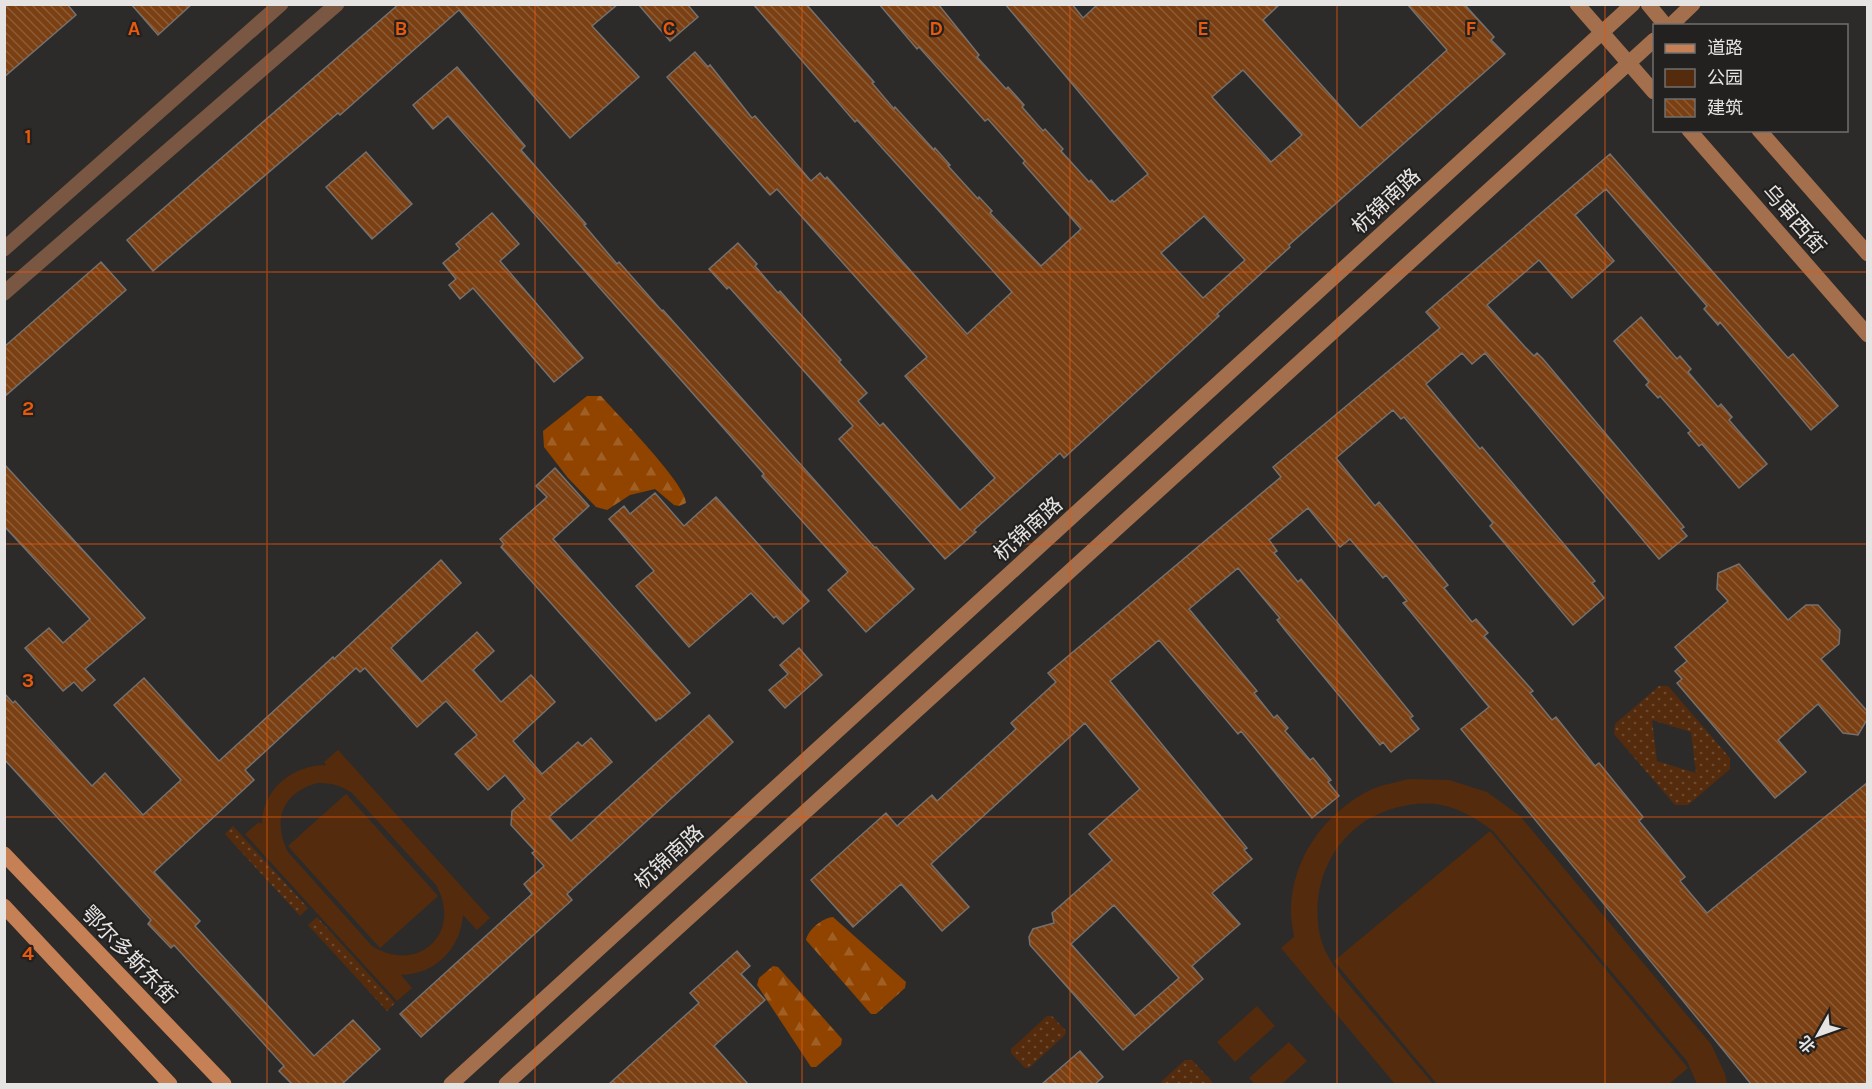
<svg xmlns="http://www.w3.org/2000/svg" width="1872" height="1089" viewBox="0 0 1872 1089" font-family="Karla,'Noto Sans SC',sans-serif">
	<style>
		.grass { fill: url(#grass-dots); fill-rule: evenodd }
		.forest { fill: url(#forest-firs) }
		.green { fill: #542b0d; fill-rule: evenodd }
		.building { fill: url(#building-back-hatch); stroke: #74716f; stroke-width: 1.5; fill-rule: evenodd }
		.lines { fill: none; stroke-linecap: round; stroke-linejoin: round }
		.tertiary { stroke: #795742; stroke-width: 15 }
		.secondary { stroke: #a46f4d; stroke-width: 15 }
		.primary { stroke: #c68055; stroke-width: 15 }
		.grid { fill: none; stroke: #e8590c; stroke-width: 1.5; stroke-opacity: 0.55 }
		.labels { text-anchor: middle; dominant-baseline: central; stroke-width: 4.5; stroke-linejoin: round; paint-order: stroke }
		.street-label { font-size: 21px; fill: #e5e4e3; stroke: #232120 }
		.grid-label { font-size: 20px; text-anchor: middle; font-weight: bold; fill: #e8590c; stroke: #232120; stroke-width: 4.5; stroke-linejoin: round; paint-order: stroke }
	</style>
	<defs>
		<pattern id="grass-dots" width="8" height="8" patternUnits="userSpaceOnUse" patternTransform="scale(1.5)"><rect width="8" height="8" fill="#542b0d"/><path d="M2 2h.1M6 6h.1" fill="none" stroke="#6c4a30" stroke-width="1.8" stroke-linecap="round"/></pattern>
		<pattern id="forest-firs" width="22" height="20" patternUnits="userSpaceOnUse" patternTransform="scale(1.5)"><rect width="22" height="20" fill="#904400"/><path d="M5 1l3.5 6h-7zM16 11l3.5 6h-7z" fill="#9f5f25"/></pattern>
		<pattern id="building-back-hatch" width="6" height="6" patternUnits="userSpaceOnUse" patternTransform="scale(1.5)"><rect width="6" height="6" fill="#7a3f13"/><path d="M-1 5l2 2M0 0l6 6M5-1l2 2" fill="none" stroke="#8d5b35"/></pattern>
	</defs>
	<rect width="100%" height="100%" fill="#2d2b29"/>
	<g class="grass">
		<path d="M1659,686h9l62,72v11l-42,36h-13l-61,-71 1,-10zM1652,720l39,12 5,41 -39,-12z"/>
		<polygon points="233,826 308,908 300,916 225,834"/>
		<polygon points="317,917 395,1003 387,1011 308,925"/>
		<polygon points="1047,1016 1052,1016 1066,1031 1065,1035 1029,1068 1025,1068 1011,1053 1011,1049"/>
		<polygon points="1185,1060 1192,1060 1214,1084 1161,1084 1161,1082"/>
	</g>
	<g class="forest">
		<path d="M587,396h14c15,17 86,89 85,107l-7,3 -5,-1 -19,-16 -25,6 -23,15 -11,-3 -28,-29 -24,-31 -1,-16z"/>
		<path d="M833,917l73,65 -1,6 -29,26h-5l-65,-74c2,-11 17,-22 27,-23z"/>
		<polygon points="773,966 778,967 842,1039 841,1045 816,1067 811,1067 757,985 759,978"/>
	</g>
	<g class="green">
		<path d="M338,750l152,168 -13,12 -14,-15c-3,35 -28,59 -62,60l11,13 -15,13 -152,-167 14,-12 3,2c0,-35 31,-59 64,-59l-2,-3zM317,783c14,0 23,2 35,10l84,92c27,47 -17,90 -64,61l-84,-94c-16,-32 -6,-59 29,-69z"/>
		<path d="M1408,779l41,1 38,12 33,24 191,228 14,30 2,10h-30l-10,-23 -194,-230c-16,-12 -32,-22 -52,-26 -15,-3 -32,-1 -46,3 -56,15 -87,71 -75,128 7,29 33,52 51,75 21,24 42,49 62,73h-38l-114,-136 13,-11c-1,-8 -3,-16 -3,-23 -1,-53 32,-99 77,-123 12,-6 27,-8 40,-12z"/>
		<polygon points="346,794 438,896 380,948 288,846"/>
		<polygon points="1490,831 1688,1068 1669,1084 1437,1084 1334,961"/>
		<polygon points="1257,1006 1275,1026 1235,1062 1217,1042"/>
		<polygon points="1289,1042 1307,1061 1282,1084 1255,1084 1249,1078"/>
	</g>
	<g class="building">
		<polygon points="4,4 67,4 76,15 4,77"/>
		<polygon points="131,4 192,4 158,35"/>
		<polygon points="399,4 618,4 592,26 639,77 570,138 459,10 340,115 338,113 153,271 127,240"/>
		<polygon points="638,4 687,4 698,17 670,41"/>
		<path d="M753,4h53l68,78 -2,1 22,26 1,-2 39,43 1,-2 15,17 -2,1 30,33 1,-2 13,14 -2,2 51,53 40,-37 -58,-66 2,-2 -37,-42 -3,2 -66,-74 -2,2 -38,-45h59l41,51 -2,2 29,32 2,-2 16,18 -2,2 21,24 2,-2 18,20 -2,2 28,31 2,-2 19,22 2,-2 2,2 34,-28 -143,-170h67l11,14 15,-14h182l-17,16 97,108 87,-78 -40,-46h57l30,33 -3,3 14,14 -216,191 1,2 -73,67 2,2 -155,142 -4,-5 -86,77 2,2 -31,27 -106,-120 14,-13 -124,-139 -2,2 -18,-20 29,-26 19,21 -2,2 23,27 2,-2 61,69 -2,2 28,31 -9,8 22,25 3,-3 77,87 35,-32 -90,-102 22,-19 -150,-168 -7,6 -103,-118 28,-25 13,15 2,-2 42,53 3,-2 56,65 9,-8 5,6 2,-2 140,157 45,-42 -155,-172 -2,2zM1243,70l59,65 -31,27 -59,-65zM1204,216l41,44 -42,38 -42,-45z"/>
		<polygon points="457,67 525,146 521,150 586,224 584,225 617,264 619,262 662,311 663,310 875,548 876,547 914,589 866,632 828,590 848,572 786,503 762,476 764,474 448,116 433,129 413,105"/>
		<polygon points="366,152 412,204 372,239 326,187"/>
		<path d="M1610,154l178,204 5,-4 45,52 -27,24 -91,-108 -2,3 -14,-16 3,-3 -101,-117 -31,26 39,46 -42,37 -33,-38 -52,45 38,42 9,9 3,-3 6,6 141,168 -3,2 6,7 -28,23 -174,-206 -13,11 -10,-11 -36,31 54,65 2,-2 113,134 -3,2 12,15 -31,27 -83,-99 3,-3 -89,-106 -3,2 -8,-9 -57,48 39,48 4,-4 51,61 18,22 -4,3 28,34 4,-3 12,14 -4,3 49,55 -3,2 22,27 4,-3 39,49 4,-3 44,54 -4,4 46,56 -5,4 27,32 161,-131v302h-117l-290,-355 28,-22 -79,-96 -7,-8 4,-2 -21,-26 -3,3 -33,-39 -10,8 -32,-39 -39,32 8,11 -3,2 24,29 3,-3 34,41 78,96 -3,2 9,11 -28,23 -8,-10 -3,3 -95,-115 -8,-10 3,-2 -42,-50 -49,41 68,82 -3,2 20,25 3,-3 11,13 -3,3 25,29 3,-2 18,22 -3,2 11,14 -27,22 -71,-87 -3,3 -79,-94 -49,41 114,139 23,28 -3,2 8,9 -40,34 28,31 -48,42 11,13 -80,71 -93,-105 -1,-8 4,-8 21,-6 -2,-10 60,-53 -23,-26 51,-45 -55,-66 -154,141 38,43 -27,24 -41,-47 -48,43 -42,-47 75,-67 11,13 35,-31 5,6 79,-72 -5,-6 45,-41 -8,-9 233,-196 -8,-10 167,-139 -14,-16zM1114,905l65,73 -44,38 -64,-72z"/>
		<polygon points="492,213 519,244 500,261 583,358 554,382 473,288 460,299 449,285 456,279 443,263 460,249 456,244"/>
		<polygon points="101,262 126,290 4,397 4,347"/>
		<polygon points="1641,317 1677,359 1680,356 1691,369 1688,372 1718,407 1721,404 1732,417 1729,420 1767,464 1739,488 1702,444 1699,446 1688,433 1691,431 1660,396 1658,398 1646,385 1649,382 1614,341"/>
		<polygon points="4,464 145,618 85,669 95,680 82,691 74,682 63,691 25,648 49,628 63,643 90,619 4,526"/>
		<polygon points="555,468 589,506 553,539 690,693 660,719 659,718 656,721 501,547 504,544 500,539 547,497 536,486"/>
		<polygon points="655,493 684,526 716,497 809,601 783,624 776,616 774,618 751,593 689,647 636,586 654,571 609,519 624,506 630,514"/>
		<polygon points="441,560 461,583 391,648 422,682 477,632 494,651 473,670 501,702 531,675 555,702 513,741 542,774 578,742 582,746 591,738 612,762 549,817 571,841 709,715 733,742 567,894 572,900 421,1037 400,1014 532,894 524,884 544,866 532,853 535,851 511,825 512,811 525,799 505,775 488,790 455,754 477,735 446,701 417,727 365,668 360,672 356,668 245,770 254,780 154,872 200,921 195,926 314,1056 353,1020 380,1049 342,1084 292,1084 279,1071 284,1066 174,945 171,948 148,924 151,920 4,759 4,693 13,703 15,701 92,786 105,773 143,815 181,780 114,705 144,678 219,761 333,657 334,659"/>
		<polygon points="1739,564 1788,620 1806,605 1818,605 1840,630 1839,644 1821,659 1868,712 1868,718 1858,735 1843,733 1818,704 1778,740 1806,772 1775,798 1677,683 1682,679 1675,671 1687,661 1675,647 1728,601 1717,589 1718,573"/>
		<polygon points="799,648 822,675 785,708 769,690 788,674 780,665"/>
		<polygon points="737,951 750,966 741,974 765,1000 714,1046 748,1084 609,1084 699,1003 690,993"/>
		<polygon points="1080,1051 1103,1077 1095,1084 1042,1084"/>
	</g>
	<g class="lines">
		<g class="tertiary">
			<polyline points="4,249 281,4"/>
			<polyline points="4,293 337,4"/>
		</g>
		<g class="secondary">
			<polyline points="1577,4 1654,92"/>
			<polyline points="1648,4 1666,26"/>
			<polyline points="1670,26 1693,4"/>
			<polyline points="1689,130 1868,335"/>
			<polyline points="1759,130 1868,254"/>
			<polyline points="451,1084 1633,4"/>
			<polyline points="506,1084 1654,40"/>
		</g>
		<g class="primary">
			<polyline points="4,854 224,1084"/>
			<polyline points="4,906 170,1084"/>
		</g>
	</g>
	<path class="grid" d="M267,4v1080M535,4v1080M802,4v1080M1070,4v1080M1337,4v1080M1605,4v1080M4,272h1864M4,544h1864M4,817h1864"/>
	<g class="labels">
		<g class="street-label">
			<text transform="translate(1386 201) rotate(-43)">杭锦南路</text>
			<text transform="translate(1794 219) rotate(49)">乌审西街</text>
			<text transform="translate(1028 529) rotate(-42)">杭锦南路</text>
			<text transform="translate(669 857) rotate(-42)">杭锦南路</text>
			<text transform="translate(129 955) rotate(46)">鄂尔多斯东街</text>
		</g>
	</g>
	<g class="grid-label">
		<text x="134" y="35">A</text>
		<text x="401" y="35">B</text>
		<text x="669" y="35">C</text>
		<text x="936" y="35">D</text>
		<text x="1203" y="35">E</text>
		<text x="1471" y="35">F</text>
		<text x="28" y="143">1</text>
		<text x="28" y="415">2</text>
		<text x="28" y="687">3</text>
		<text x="28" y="960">4</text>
	</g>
	<rect width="1872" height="1089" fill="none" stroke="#e5e4e3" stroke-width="12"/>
	<rect x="1653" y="24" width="195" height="108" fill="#232120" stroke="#716f6e" stroke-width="1.5"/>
	<rect x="1665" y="44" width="30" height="9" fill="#c68055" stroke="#716f6e" stroke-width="1.5"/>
	<text x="1707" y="54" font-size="18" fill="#e5e4e3">道路</text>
	<rect x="1665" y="69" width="30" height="18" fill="#542b0d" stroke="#716f6e" stroke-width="1.5"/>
	<text x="1707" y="84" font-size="18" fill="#e5e4e3">公园</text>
	<rect x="1665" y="99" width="30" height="18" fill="url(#building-back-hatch)" stroke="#716f6e" stroke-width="1.5"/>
	<text x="1707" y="114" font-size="18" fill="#e5e4e3">建筑</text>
	<g transform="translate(1818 1035) rotate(230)" stroke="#232120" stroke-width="4.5" paint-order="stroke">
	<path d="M0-4.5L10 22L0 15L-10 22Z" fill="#e5e4e3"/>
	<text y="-9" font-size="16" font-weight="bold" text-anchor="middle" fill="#e5e4e3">北</text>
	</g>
</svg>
